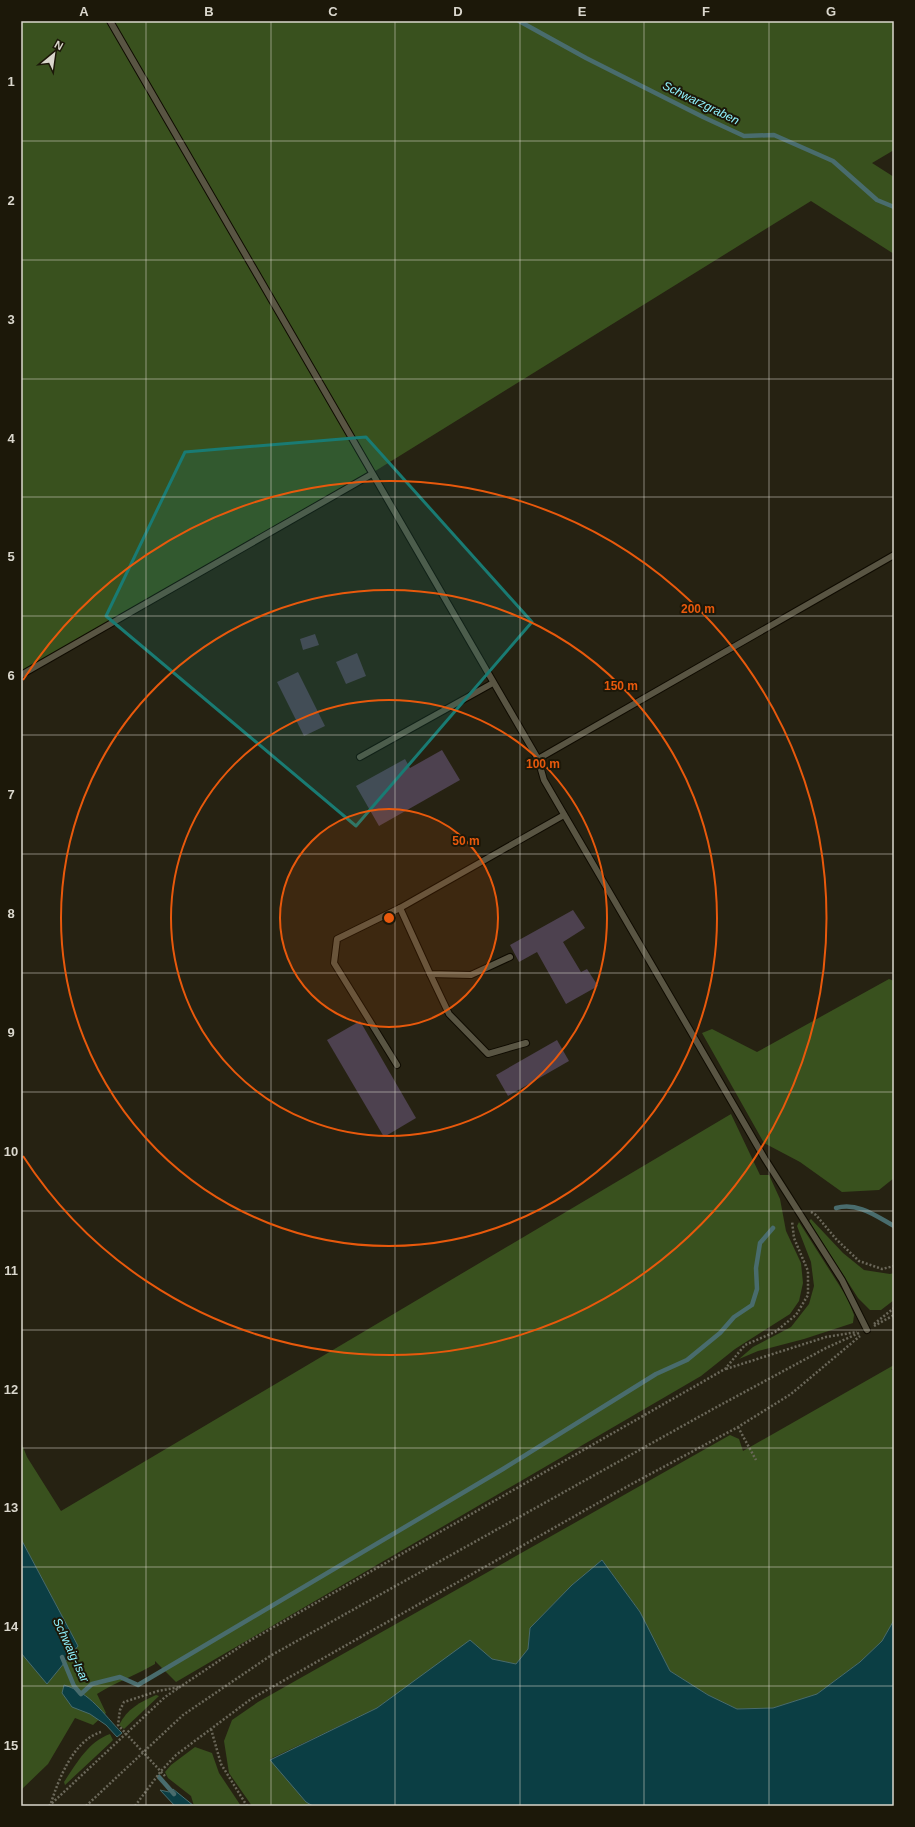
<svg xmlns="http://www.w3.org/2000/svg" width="915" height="1827" viewBox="0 0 915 1827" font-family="Arial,sans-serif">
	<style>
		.green { fill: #39511e }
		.water { fill: #0b3e44; stroke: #496c6d }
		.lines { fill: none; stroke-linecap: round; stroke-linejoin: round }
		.stream { stroke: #496c6d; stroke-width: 4.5 }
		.building { fill: #4d414f }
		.lane-casing { stroke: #0f0b01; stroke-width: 8 }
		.path { stroke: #6b685a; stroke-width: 2.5; stroke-dasharray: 2 2; stroke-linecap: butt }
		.lane { stroke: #595543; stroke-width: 6 }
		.marked { fill: #197b73; fill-opacity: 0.2; stroke: #197b73; stroke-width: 3; stroke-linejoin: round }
		.grid { fill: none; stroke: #dad7cd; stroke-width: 1; stroke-opacity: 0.55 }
		.ring { fill: none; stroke: #e8590c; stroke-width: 2 }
		.labels { text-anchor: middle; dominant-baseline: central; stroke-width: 4; stroke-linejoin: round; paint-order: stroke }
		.water-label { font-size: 12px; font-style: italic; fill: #90f2fe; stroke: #1c1809 }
		.centre { fill: #e8590c; stroke: #1c1809; stroke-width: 2 }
		.ring-label { font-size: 12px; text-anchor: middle; font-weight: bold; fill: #e8590c; stroke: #1c1809; stroke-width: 4; stroke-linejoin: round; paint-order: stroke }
		.neatline { fill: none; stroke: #dad7cd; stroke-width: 1.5 }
		.grid-label { font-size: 13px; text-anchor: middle; font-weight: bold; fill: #dad7cd }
	</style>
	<rect width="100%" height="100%" fill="#262212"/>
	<g class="green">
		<polygon points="21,21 894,21 894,150 872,163 894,177 894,254 811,201 372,473 21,675"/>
		<polygon points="889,979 894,981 894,1178 879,1190 842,1192 800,1162 764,1143 702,1033 712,1029 757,1052"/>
		<path d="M731,1114l29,61h9l11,24 6,32 15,32 2,20 -4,18 -9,13 -55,35 -34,27 -525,306 -21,-21v3c-19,11 -39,18 -58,30l9,19 -13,12 -18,-7 -27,46 -27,26v-137l26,30 31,-37 -57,-107v-97l6,15 34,54z"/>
		<polygon points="811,1219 843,1253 864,1270 890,1274 894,1273 894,1300 881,1310 870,1310 858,1298 809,1221"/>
		<polygon points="799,1222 848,1299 854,1315 853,1323 804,1339 758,1351 739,1359 753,1347 791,1327 809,1304 814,1286 811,1262 797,1226"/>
		<polygon points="894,1365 894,1369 891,1369 894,1371 894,1620 882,1641 860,1662 817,1694 773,1708 737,1709 708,1695 670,1671 640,1612 602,1560 572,1585 530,1628 528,1649 516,1664 492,1659 470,1641 377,1708 270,1759 306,1802 313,1806 252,1806 229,1773 224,1741 232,1720 258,1702 730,1435 739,1439 743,1451"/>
		<path d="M156,1695l3,1 -35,33 -5,-4c8,-16 21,-23 37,-30z"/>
		<path d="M110,1734l3,6 -3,3 -45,42 -1,-3c13,-19 24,-40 46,-48z"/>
		<polygon points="195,1747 212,1753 219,1773 241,1806 194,1806 191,1796 168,1778 165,1772 171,1765"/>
	</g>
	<g class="water">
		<polygon points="21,1539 78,1646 47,1684 21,1653"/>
		<polygon points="602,1560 640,1612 670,1671 708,1695 737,1709 773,1708 817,1694 860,1662 882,1641 894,1620 894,1806 313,1806 306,1802 270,1760 377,1708 470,1640 492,1659 516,1664 528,1649 530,1628 572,1585"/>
		<path d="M64,1685c27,8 39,29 58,48l-5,4 -11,-12 -16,-11 -18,-7 -10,-14z"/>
		<polygon points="173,1789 194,1806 175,1806 160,1790 169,1792"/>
	</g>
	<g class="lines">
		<g class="stream">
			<polyline points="519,21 586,58 703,117 744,136 774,135 833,161 877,200 894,207"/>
			<path d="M836,1208c22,-6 40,8 58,18"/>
			<polyline points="62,1657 74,1686 80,1693"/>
			<polyline points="81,1694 92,1684 120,1677 138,1685 503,1469 656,1374 687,1360 720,1333 734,1317 752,1305 757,1289 756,1268 760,1243 773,1228"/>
			<polyline points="159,1777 174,1794"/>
		</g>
	</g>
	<g class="building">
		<polygon points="315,634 319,645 303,650 300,639"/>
		<polygon points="357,653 366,676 346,684 336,662"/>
		<polygon points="298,672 325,726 304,736 277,682"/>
		<polygon points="442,750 460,780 379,826 356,786 405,759 410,768"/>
		<polygon points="573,910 585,928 563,942 581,972 587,969 598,986 566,1004 537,952 519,962 510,945"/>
		<polygon points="360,1021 416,1118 384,1137 327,1040"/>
		<polygon points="557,1040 569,1061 508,1096 496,1075"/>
	</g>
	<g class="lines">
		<defs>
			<g id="lane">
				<polyline points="110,21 538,759 544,780 765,1159 842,1280 867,1330"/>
				<polyline points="21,675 372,474"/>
				<polyline points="360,757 493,683"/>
				<polyline points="538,759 894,555"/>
				<polyline points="510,957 471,975 430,974 400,908 564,815"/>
				<polyline points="430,974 449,1014 488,1054 526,1043"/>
				<polyline points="397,1065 334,963 337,939 400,908"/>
			</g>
		</defs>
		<use href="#lane" class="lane-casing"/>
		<g class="path">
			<polyline points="811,1212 816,1215 836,1239 859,1261 882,1269 894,1266"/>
			<polyline points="874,1324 894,1308"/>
			<polyline points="874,1326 894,1315"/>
			<polyline points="726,1369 826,1337 857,1332"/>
			<polyline points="738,1427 756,1460"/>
			<polyline points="211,1729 221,1764 247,1806"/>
			<polyline points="165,1776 118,1725 120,1710 124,1702 158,1691 180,1687"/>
			<path d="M51,1803c8,-25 23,-63 50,-71"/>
			<polyline points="49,1806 165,1697 244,1644 725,1369 745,1345 775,1332 796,1315 808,1295 808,1271 794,1238 792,1221"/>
			<polyline points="86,1806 183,1715 270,1656 713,1409 826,1348 859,1333"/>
			<polyline points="135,1806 161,1771 176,1755 251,1699 628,1486 738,1427 791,1394 860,1336"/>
		</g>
		<use href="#lane" class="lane"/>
	</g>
	<path class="marked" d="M366,437l166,185 -176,204 -250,-210 79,-164z"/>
	<path class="grid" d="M146,21v1785M271,21v1785M395,21v1785M520,21v1785M644,21v1785M769,21v1785M21,141h873M21,260h873M21,379h873M21,497h873M21,616h873M21,735h873M21,854h873M21,973h873M21,1092h873M21,1211h873M21,1330h873M21,1448h873M21,1567h873M21,1686h873"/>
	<circle cx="389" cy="918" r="109" fill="#e8590c" fill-opacity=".12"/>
	<g class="ring">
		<circle cx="389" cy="918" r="109"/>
		<circle cx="389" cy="918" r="218"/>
		<circle cx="389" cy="918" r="328"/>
		<path d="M23 680A437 437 0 1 1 23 1156"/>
	</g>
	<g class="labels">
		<g class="water-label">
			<text transform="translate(701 103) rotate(26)">Schwarzgraben</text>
			<text transform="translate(71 1650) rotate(65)">Schwaig-Isar</text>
		</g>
	</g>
	<circle cx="389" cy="918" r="6" class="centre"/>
	<g class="ring-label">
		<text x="698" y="613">200 m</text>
		<text x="621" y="690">150 m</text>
		<text x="543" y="768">100 m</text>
		<text x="466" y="845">50 m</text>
	</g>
	<rect width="915" height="1827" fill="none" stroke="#1c1809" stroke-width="44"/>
	<g transform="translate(54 54) rotate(29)" stroke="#1c1809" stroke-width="3" paint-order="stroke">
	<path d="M0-3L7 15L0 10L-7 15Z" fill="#dad7cd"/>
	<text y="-6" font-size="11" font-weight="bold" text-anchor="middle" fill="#dad7cd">N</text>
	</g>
	<rect x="22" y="22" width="871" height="1783" class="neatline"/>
	<g class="grid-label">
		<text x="84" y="16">A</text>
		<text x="209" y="16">B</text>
		<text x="333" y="16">C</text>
		<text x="458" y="16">D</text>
		<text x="582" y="16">E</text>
		<text x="706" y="16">F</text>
		<text x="831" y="16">G</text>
		<text x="11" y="86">1</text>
		<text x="11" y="205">2</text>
		<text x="11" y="324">3</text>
		<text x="11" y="443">4</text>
		<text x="11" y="561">5</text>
		<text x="11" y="680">6</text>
		<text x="11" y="799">7</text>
		<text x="11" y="918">8</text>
		<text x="11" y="1037">9</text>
		<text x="11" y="1156">10</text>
		<text x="11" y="1275">11</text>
		<text x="11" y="1394">12</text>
		<text x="11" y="1512">13</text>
		<text x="11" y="1631">14</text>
		<text x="11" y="1750">15</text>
	</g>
</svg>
